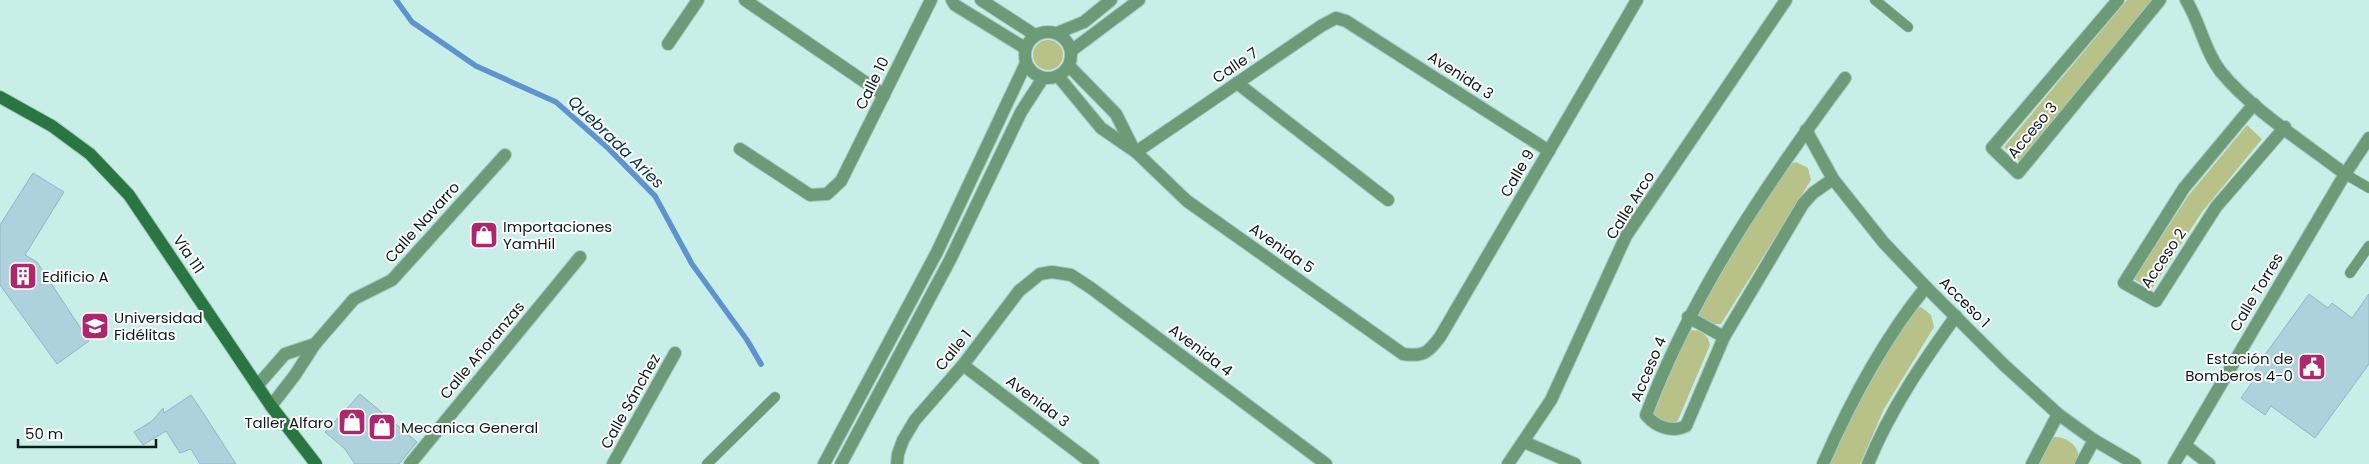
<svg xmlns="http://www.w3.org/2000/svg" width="2369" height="464" viewBox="0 0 2369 464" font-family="Poppins,sans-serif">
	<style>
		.green { fill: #b7c188 }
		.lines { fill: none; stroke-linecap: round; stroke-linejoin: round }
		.stream { stroke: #5f93ce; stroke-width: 5.5 }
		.building { fill: #aed2dd; stroke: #93b7c2 }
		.service-casing { stroke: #a6c9c3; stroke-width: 11 }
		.minor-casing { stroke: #a6c9c3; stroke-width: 14 }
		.secondary-casing { stroke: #a6c9c3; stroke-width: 14 }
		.service { stroke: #6d9b77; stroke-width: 10 }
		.minor { stroke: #6d9b77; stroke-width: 12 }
		.secondary { stroke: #2a7641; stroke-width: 12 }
		.labels { text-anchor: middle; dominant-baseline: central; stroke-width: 4; stroke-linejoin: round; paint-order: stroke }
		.street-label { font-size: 15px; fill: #0d1c1a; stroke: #fff }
		.poi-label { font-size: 15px; fill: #0d1c1a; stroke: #fff; text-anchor: start }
		.water-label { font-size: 16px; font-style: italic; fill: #092f56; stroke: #fff }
	</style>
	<rect width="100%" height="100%" fill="#c7efe8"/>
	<g class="green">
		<polygon points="2127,0 2152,0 2019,161 2004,147"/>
		<circle cx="1048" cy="55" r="15"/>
		<polygon points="2247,125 2262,139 2202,212 2151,290 2134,279 2188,196"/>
		<polygon points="1796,162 1808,168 1811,180 1721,324 1712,324 1699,316 1698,309 1788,165"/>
		<polygon points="1921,307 1931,315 1934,327 1884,409 1860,464 1828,464 1859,395 1914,310"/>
		<path d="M1690,330c11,0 18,4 20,15l-32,75 -4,5 -20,-7 -1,-10z"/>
		<path d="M2055,437c11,0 21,7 24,18l-5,9h-37l13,-25z"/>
	</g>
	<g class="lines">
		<polyline class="stream" points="396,0 412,22 476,66 556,102 609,149 655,196 692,264 747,340 761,364"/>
	</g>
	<g class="building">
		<polygon points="33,173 64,192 25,255 37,262 89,341 57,364 0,285 0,225"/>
		<polygon points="2309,294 2328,308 2332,303 2352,318 2369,294 2369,364 2315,438 2271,406 2265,415 2241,398 2258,374 2254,370"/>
		<polygon points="360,394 417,442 399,464 355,464 345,449 325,432"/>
		<polygon points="191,395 200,408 236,464 200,464 191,449 180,453 166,431 143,445 134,432 152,421 163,408 164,413"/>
	</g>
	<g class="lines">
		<defs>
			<g id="service">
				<polyline points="1875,0 1908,27"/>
				<polyline points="2345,174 2369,188"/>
				<polyline points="2350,273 2369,246"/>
				<polyline points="707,464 775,397"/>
			</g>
			<g id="minor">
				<polyline points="745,0 884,95"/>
				<polyline points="952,0 955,5 1025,48"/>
				<polyline points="981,0 1035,35"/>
				<polyline points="2118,0 1992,148 2018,173 2160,0"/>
				<path d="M2186,0c14,22 18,50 35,72 30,37 85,72 124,102"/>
				<circle cx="1048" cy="55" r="23"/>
				<polyline points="1057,33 1084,22 1111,0"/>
				<polyline points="668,44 698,0"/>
				<polyline points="1071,51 1139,0"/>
				<polyline points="1069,66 1116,114 1134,150"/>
				<path d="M1058,76l43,52 35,24 51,49 216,153c20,3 25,-1 37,-17l197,-337"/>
				<polyline points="1237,83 1388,200"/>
				<polyline points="2254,104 2184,188 2124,283 2156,301 2216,207 2285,127"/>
				<polyline points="1806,130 1833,179 1884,243 1926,287 2004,365 2058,414 2094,440 2135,464"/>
				<polyline points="740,149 810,195 827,194 841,181 931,0"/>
				<polyline points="1136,152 1321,26 1336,18 1346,21 1549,151"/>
				<path d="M1833,179l-20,14 -10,11 -79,133 -38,89c-14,7 -30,1 -40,-11 46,-122 121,-232 199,-337"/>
				<polyline points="1688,317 1724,337"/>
				<polyline points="963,365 1093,464"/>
				<polyline points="257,386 285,354 315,344"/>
				<polyline points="271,406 295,375 315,344 354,299 392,280 505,155"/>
				<polyline points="1524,442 1575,464"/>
				<polyline points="2185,445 2209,464"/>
				<polyline points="410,464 580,257"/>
				<polyline points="613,464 675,353"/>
				<polyline points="824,464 937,252 1026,63"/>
				<polyline points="841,464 950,260 1021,112 1043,78"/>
				<polyline points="897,464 898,454 903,440 915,420 963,365 1019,291 1040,274 1052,272 1071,275 1091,288 1326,464"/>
				<polyline points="1508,464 1551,400 1626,236 1786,0"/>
				<path d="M1823,464c27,-62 60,-124 103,-177"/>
				<path d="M1868,464c22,-54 54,-101 88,-148"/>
				<polyline points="2032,464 2058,414"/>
				<polyline points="2081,464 2094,440"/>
				<polyline points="2174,464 2345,174 2369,138"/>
			</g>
			<polyline id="secondary" points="0,97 52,126 90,154 129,195 271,406 316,464"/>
		</defs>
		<use href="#service" class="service-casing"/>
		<use href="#minor" class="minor-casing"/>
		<use href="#secondary" class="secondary-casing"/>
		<use href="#service" class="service"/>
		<use href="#minor" class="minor"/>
		<use href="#secondary" class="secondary"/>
	</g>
	<defs>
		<symbol id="shop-square" viewBox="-11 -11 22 22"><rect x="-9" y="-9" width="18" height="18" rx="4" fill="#ae266b" stroke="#fff"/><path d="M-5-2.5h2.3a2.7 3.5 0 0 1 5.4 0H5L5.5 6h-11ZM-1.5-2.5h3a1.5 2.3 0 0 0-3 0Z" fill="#fff"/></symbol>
		<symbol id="building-square" viewBox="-11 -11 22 22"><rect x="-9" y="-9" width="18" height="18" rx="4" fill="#ae266b" stroke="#fff"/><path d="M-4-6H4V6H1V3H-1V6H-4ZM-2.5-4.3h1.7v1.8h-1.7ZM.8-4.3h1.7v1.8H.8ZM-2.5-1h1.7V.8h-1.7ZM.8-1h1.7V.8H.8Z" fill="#fff"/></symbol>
		<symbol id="university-square" viewBox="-11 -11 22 22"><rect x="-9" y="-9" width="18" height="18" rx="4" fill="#ae266b" stroke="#fff"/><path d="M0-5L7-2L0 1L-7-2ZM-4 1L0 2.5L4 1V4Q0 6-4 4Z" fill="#fff"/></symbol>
		<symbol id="civic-square" viewBox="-11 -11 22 22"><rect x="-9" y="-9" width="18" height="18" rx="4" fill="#ae266b" stroke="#fff"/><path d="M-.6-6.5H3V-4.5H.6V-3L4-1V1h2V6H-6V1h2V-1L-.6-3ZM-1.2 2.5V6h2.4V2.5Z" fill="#fff"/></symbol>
	</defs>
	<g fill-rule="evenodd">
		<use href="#shop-square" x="468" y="219" width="32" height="32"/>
		<use href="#building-square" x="7" y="260" width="32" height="32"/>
		<use href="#university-square" x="79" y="310" width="32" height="32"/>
		<use href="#civic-square" x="2296" y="351" width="32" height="32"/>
		<use href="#shop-square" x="336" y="406" width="32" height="32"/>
		<use href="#shop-square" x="366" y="411" width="32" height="32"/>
	</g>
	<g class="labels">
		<g class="street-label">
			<text transform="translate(1235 65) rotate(-34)">Calle 7</text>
			<text transform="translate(1461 75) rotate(33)">Avenida 3</text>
			<text transform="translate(872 83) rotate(-64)">Calle 10</text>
			<text transform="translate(2032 130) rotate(-50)">Acceso 3</text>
			<text transform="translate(1517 173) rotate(-60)">Calle 9</text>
			<text transform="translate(1630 205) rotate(-58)">Calle Arco</text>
			<text transform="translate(422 222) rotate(-48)">Calle Navarro</text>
			<text transform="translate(1282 248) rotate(35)">Avenida 5</text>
			<text transform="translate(189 254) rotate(56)">Vía 111</text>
			<text transform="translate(2163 258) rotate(-56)">Acceso 2</text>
			<text transform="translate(2256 292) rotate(-59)">Calle Torres</text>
			<text transform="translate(1965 302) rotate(45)">Acceso 1</text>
			<text transform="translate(482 350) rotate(-50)">Calle Añoranzas</text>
			<text transform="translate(953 350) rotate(-51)">Calle 1</text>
			<text transform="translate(1201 350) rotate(37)">Avenida 4</text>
			<text transform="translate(1648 369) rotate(-67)">Acceso 4</text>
			<text transform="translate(630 401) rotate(-61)">Calle Sánchez</text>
			<text transform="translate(1038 401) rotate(37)">Avenida 3</text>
		</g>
		<g class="poi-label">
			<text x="503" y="226">Importaciones<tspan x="503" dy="17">YamHil</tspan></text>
			<text x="42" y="276">Edificio A</text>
			<text x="114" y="317">Universidad<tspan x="114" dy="17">Fidélitas</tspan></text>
			<text x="2293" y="358" text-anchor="end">Estación de<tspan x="2293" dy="17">Bomberos 4-0</tspan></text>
			<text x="333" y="422" text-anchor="end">Taller Alfaro</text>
			<text x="401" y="427">Mecanica General</text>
		</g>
		<g class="water-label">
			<text transform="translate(616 142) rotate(44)">Quebrada Aries</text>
		</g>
	</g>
	<path d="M18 439v8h138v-8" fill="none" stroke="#0d1c1a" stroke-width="2.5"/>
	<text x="25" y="439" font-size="15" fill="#0d1c1a" stroke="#ffffff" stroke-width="4" paint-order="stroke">50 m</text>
</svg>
